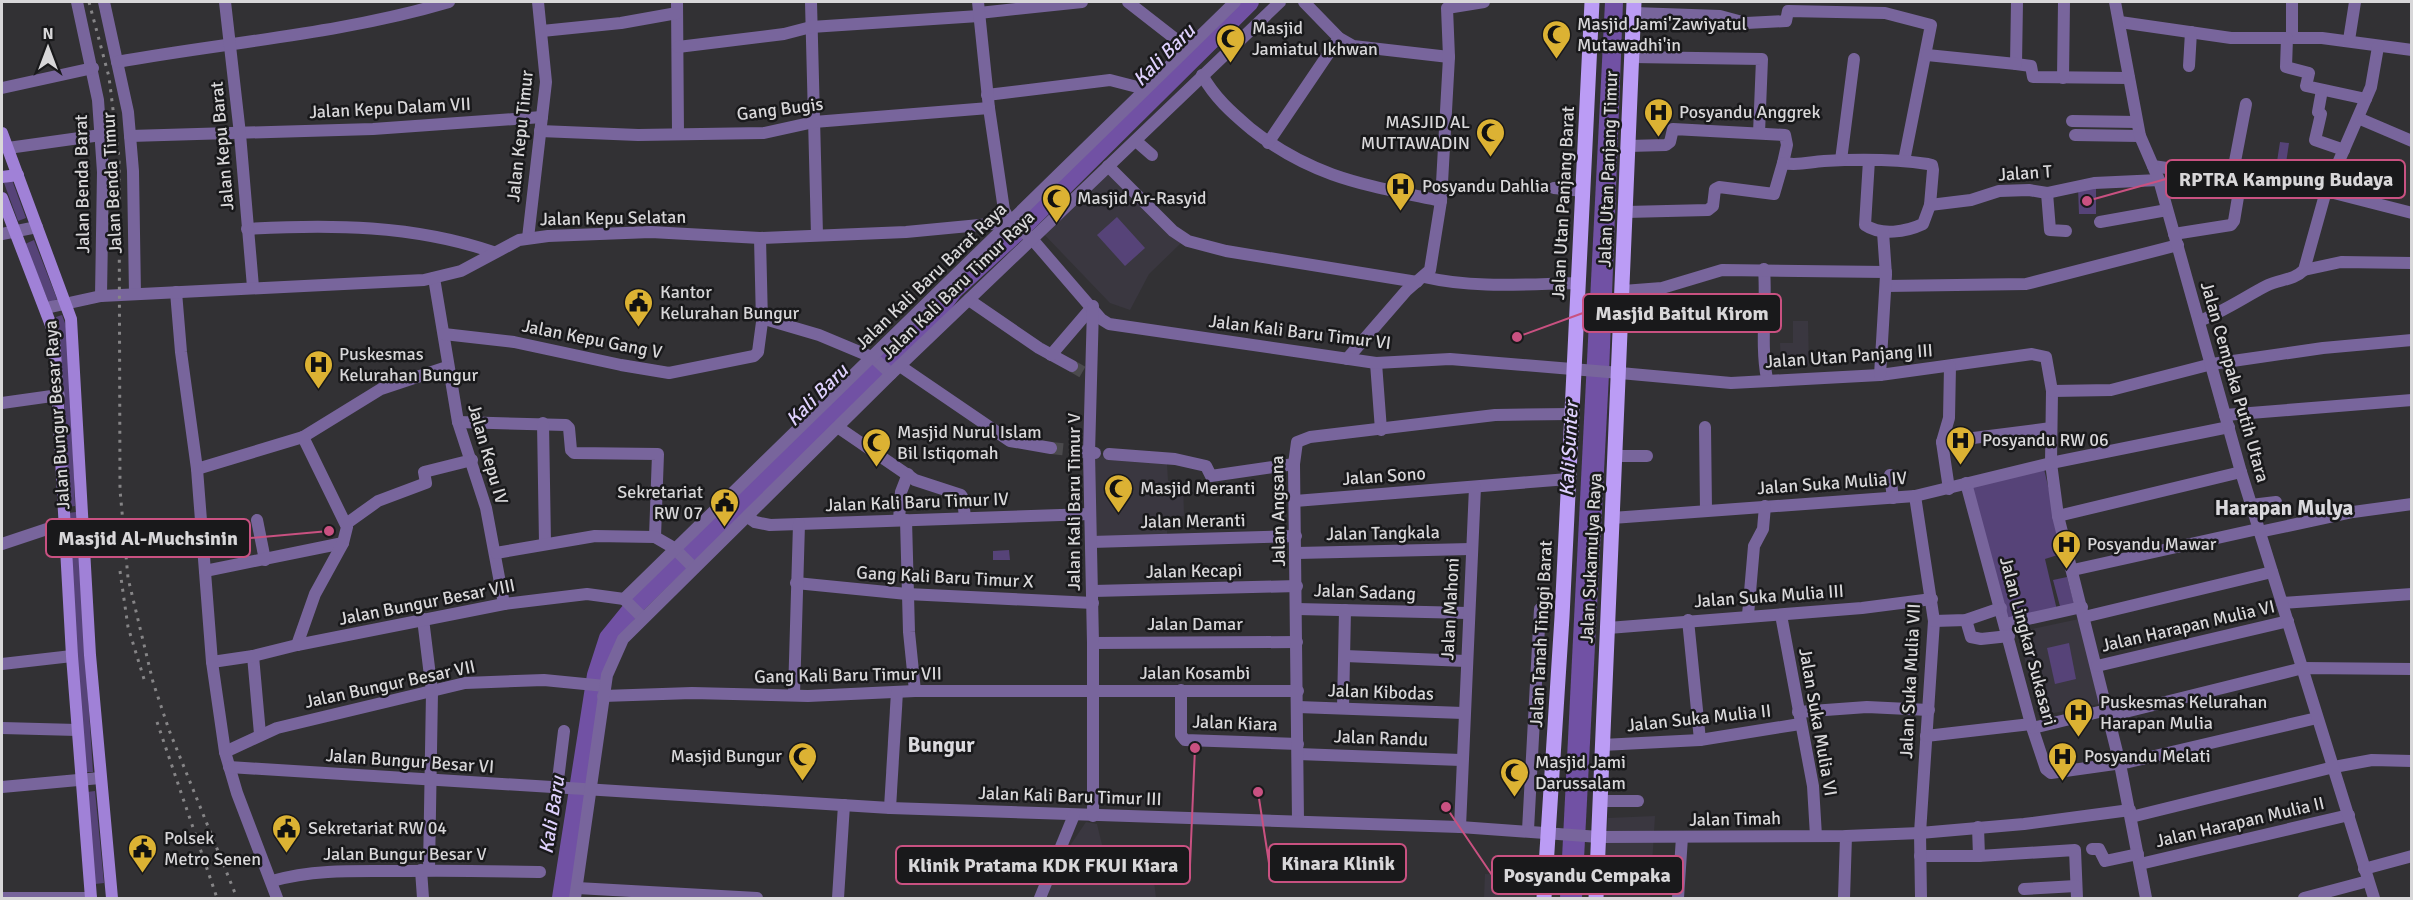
<svg xmlns="http://www.w3.org/2000/svg" width="2413" height="900" viewBox="0 0 2413 900" font-family="Signika,sans-serif">
	<style>
		.built { fill: #3a3740 }
		.green { fill: #564378 }
		.water { fill: #7151a4 }
		.lines { fill: none; stroke-linecap: round; stroke-linejoin: round }
		.river { stroke: #7151a4; stroke-width: 18 }
		.minor-tunnel { stroke: #4b4a4d; stroke-width: 12; stroke-dasharray: 12 6; stroke-linecap: butt }
		.minor { stroke: #78659c; stroke-width: 12 }
		.tertiary { stroke: #78659c; stroke-width: 12 }
		.secondary { stroke: #a081d7; stroke-width: 12 }
		.primary { stroke: #bb9cf5; stroke-width: 15 }
		.rail { stroke: #868587; stroke-width: 3; stroke-dasharray: 3 6; stroke-linecap: butt }
		.labels { text-anchor: middle; dominant-baseline: central; stroke-width: 5; stroke-linejoin: round; paint-order: stroke }
		.poi-label { font-size: 18px; fill: #d8d7d9; stroke: #19191b; text-anchor: start }
		.street-label { font-size: 18px; fill: #d8d7d9; stroke: #19191b }
		.water-label { font-size: 20px; font-style: italic; fill: #dfd1fe; stroke: #19191b }
		.quarter-label { font-size: 21px; font-weight: bold; fill: #dad9dd; stroke: #19191b }
		.leader { fill: none; stroke: #c95181; stroke-width: 2 }
		.callout-dot { fill: #c95181; stroke: #19191b; stroke-width: 2 }
		.callout { fill: #19191b; stroke: #c95181; stroke-width: 2 }
		.callout-label { font-size: 20px; text-anchor: middle; font-weight: bold; fill: #d8d7d9 }
	</style>
	<rect width="100%" height="100%" fill="#323134"/>
	<g class="built">
		<polygon points="1108,168 1182,242 1149,274 1130,310 1110,303 1040,230"/>
		<polygon points="1793,321 1808,321 1809,366 1781,366 1780,343 1793,343"/>
		<polygon points="1093,456 1174,459 1167,464 1168,481 1183,481 1184,516 1167,517 1167,540 1093,540"/>
		<polygon points="2079,619 2099,704 2039,716 2018,632"/>
		<polygon points="1655,816 1650,898 1603,898 1608,818"/>
		<polygon points="1086,822 1097,824 1103,849 1150,849 1156,898 1047,898 1063,856"/>
		<polygon points="1485,874 1536,876 1535,898 1484,898"/>
	</g>
	<g class="green">
		<polygon points="2280,142 2289,143 2285,170 2276,168"/>
		<polygon points="12,180 26,218 18,221 4,183"/>
		<polygon points="2078,187 2096,187 2096,214 2079,214"/>
		<polygon points="1117,217 1145,248 1125,266 1097,235"/>
		<polygon points="34,240 57,299 49,303 25,244"/>
		<polygon points="62,315 66,326 71,391 75,506 68,507 64,392 56,317"/>
		<polygon points="2044,469 2064,553 2045,559 2057,610 2007,621 1972,485"/>
		<polygon points="76,512 93,772 84,772 68,513"/>
		<polygon points="1009,550 1010,560 993,560 993,551"/>
		<polygon points="2067,577 2075,607 2061,610 2053,580"/>
		<polygon points="2069,643 2076,679 2055,684 2047,648"/>
		<polygon points="95,791 104,883 95,884 87,792"/>
	</g>
	<polygon class="water" points="1605,2 1623,2 1609,374 1582,898 1560,898"/>
	<g class="lines">
		<polyline class="river" points="561,898 596,675 608,638 630,611 936,314 954,290 1024,226 1250,2"/>
		<g class="minor-tunnel">
			<polyline points="1072,366 1086,374"/>
			<polyline points="1051,448 1079,451"/>
		</g>
		<g class="minor">
			<polyline points="77,2 98,100 103,172 101,296"/>
			<polyline points="104,2 128,112 133,171 135,294"/>
			<polyline points="677,2 678,134"/>
			<polyline points="811,2 817,235"/>
			<polyline points="1128,2 1187,48"/>
			<polyline points="1304,2 1339,38 1353,46 1449,57"/>
			<polyline points="2017,2 2016,64 2031,66 2033,77 2129,78"/>
			<polyline points="2292,2 2292,38"/>
			<polyline points="979,13 1082,2"/>
			<polyline points="1634,13 1720,16 1746,23 1786,21 1788,11 1885,13 1931,25 1904,161"/>
			<polyline points="2120,22 2231,38 2322,38 2412,50"/>
			<polyline points="542,31 621,23 677,13"/>
			<polyline points="2287,38 2286,67 2309,73 2306,86 2366,99"/>
			<polyline points="2349,40 2355,2"/>
			<polyline points="678,47 784,34 811,27 979,16"/>
			<polyline points="1927,55 2016,64"/>
			<polyline points="1632,57 1762,59 1759,133"/>
			<path d="M117,62c111,-20 224,-28 332,-60"/>
			<polyline points="2189,66 2191,32"/>
			<path d="M1202,75c13,23 29,37 49,54 62,49 115,56 190,72"/>
			<polyline points="2063,78 2064,2"/>
			<polyline points="2,88 93,68"/>
			<polyline points="2322,90 2318,112 2321,114 2315,140 2344,150"/>
			<polyline points="987,95 1110,80 1145,89"/>
			<polyline points="2358,118 2412,141"/>
			<polyline points="2072,121 2137,122"/>
			<polyline points="540,131 638,135 764,133 814,122 989,108"/>
			<polyline points="2075,135 2140,136"/>
			<polyline points="130,136 373,129 542,117"/>
			<polyline points="1136,141 1152,155"/>
			<polyline points="1268,143 1339,38"/>
			<path d="M1628,146l38,-1 4,-3 3,-13 112,6 2,10 -4,18c15,3 26,-1 41,-2 35,-2 70,-2 104,3l4,1 1,5 -3,35 -7,19c-17,8 -42,12 -58,1l4,-65"/>
			<polyline points="8,148 101,135"/>
			<polyline points="1841,160 1854,59"/>
			<polyline points="1108,166 1173,231 1188,241 1226,251 1417,282"/>
			<polyline points="2153,166 2326,191 2412,213"/>
			<polyline points="2232,177 2246,104"/>
			<polyline points="1554,188 1583,191"/>
			<polyline points="2047,193 2050,230 2066,231"/>
			<polyline points="1930,205 1971,200 1999,191 2029,190 2047,193 2094,183 2159,180"/>
			<polyline points="1626,212 1708,210 1713,206 1715,189 1719,187 1774,194 1783,163"/>
			<polyline points="2100,222 2167,210"/>
			<path d="M247,229c83,-5 167,-4 246,23"/>
			<polyline points="2174,234 2231,225 2234,221 2241,179"/>
			<path d="M1764,269c3,37 -4,73 3,110"/>
			<polyline points="2304,270 2341,262 2412,263"/>
			<path d="M1424,277c52,12 102,7 154,6"/>
			<polyline points="434,278 458,422 486,508 504,604"/>
			<polyline points="1886,286 2026,284 2178,245"/>
			<polyline points="1623,291 1662,288 1722,270 1886,272"/>
			<polyline points="969,300 1039,348 1072,366"/>
			<polyline points="761,318 819,335 874,358"/>
			<path d="M2199,321c24,-9 44,-23 67,-35 13,-7 27,-5 38,-16l22,-79 45,-104 7,-40"/>
			<polyline points="444,334 514,342 621,365 669,373 754,356 758,352 762,322 760,238"/>
			<polyline points="1051,355 1093,306"/>
			<polyline points="1347,359 1406,291 1430,270 1441,201 1449,57 1447,8 1484,2"/>
			<polyline points="1376,363 1381,430"/>
			<polyline points="900,366 1010,441 1051,448"/>
			<polyline points="1620,373 1731,383 1880,375 2032,354 2046,357 2052,391 2051,463 2058,516 2120,764 2146,898"/>
			<polyline points="1880,375 1886,275 1883,232"/>
			<polyline points="2052,391 2111,390 2212,364 2323,348 2412,340"/>
			<polyline points="2,403 59,395"/>
			<polyline points="2225,415 2412,400"/>
			<polyline points="458,422 566,425 569,428 571,450 574,453 658,454 655,537 674,548 694,568"/>
			<polyline points="543,423 545,543"/>
			<polyline points="1705,427 1706,510"/>
			<polyline points="839,428 915,480 961,495 963,498 965,518"/>
			<polyline points="1942,442 2051,428"/>
			<polyline points="1079,451 1095,453"/>
			<polyline points="1109,454 1175,459 1206,466 1211,476 1294,464"/>
			<polyline points="1615,456 1647,456"/>
			<polyline points="197,469 303,437 381,389 447,367"/>
			<polyline points="1890,475 1893,498"/>
			<polyline points="1966,483 2031,724 2046,769 2051,773 2129,762 2317,718"/>
			<polyline points="1949,489 1942,442 1949,418 1950,366"/>
			<polyline points="1915,496 1934,621 1920,833 2024,824 2130,810"/>
			<polyline points="1295,501 1568,479"/>
			<polyline points="2251,505 2276,502"/>
			<polyline points="2058,516 2241,472"/>
			<polyline points="748,517 755,522 770,525 1090,514"/>
			<polyline points="1612,518 1915,496 2051,463 2229,427"/>
			<polyline points="257,520 265,560"/>
			<polyline points="899,520 901,492 908,474"/>
			<polyline points="906,520 909,632 915,691"/>
			<polyline points="346,524 378,501 426,483 424,472 472,460"/>
			<polyline points="2259,532 2353,512 2412,504"/>
			<polyline points="1091,542 1296,536"/>
			<polyline points="2,544 65,523"/>
			<polyline points="496,553 595,536 655,537"/>
			<polyline points="1297,553 1471,549"/>
			<polyline points="2073,570 2258,529"/>
			<polyline points="205,571 343,543"/>
			<polyline points="796,583 907,594 1093,603"/>
			<polyline points="1093,591 1297,586"/>
			<polyline points="2282,603 2412,594"/>
			<polyline points="1297,609 1468,613"/>
			<polyline points="1748,615 1754,546 1763,529 1765,506"/>
			<polyline points="1781,615 1813,786 1816,836"/>
			<polyline points="2084,617 2272,572"/>
			<polyline points="423,619 432,692 429,870"/>
			<polyline points="1688,620 1700,740"/>
			<polyline points="1966,620 1971,637 1981,639 2009,636"/>
			<polyline points="1934,621 1966,620 2001,608"/>
			<polyline points="2005,624 2082,607"/>
			<polyline points="1608,628 1862,608 1932,599"/>
			<polyline points="1093,643 1297,642"/>
			<polyline points="297,645 315,594 343,543 347,527 303,437"/>
			<polyline points="253,656 260,734"/>
			<polyline points="1345,656 1466,661"/>
			<polyline points="212,662 253,656 297,645 504,604 587,594 624,599"/>
			<polyline points="2,664 72,656"/>
			<polyline points="2097,666 2288,621"/>
			<polyline points="1181,690 1181,735 1185,740 1298,744"/>
			<polyline points="794,694 799,524"/>
			<polyline points="603,696 692,693 808,696 915,691 1298,691"/>
			<polyline points="1298,707 1463,713"/>
			<polyline points="1343,708 1345,610"/>
			<polyline points="1798,712 1867,707 1929,710"/>
			<polyline points="2109,716 2303,668 2412,669"/>
			<polyline points="2,728 77,730"/>
			<polyline points="2033,728 2107,710"/>
			<polyline points="1926,736 2031,724"/>
			<polyline points="1602,745 1700,740 1800,724"/>
			<polyline points="225,752 277,728 465,683 544,680 605,686"/>
			<polyline points="1298,754 1461,760"/>
			<polyline points="2,787 100,778"/>
			<polyline points="557,788 564,731"/>
			<polyline points="1600,801 1638,801"/>
			<polyline points="890,808 897,692"/>
			<polyline points="2131,817 2334,767 2372,760 2412,761"/>
			<polyline points="1298,821 1294,464 1297,442 1310,437 1495,415 1571,414"/>
			<polyline points="1460,827 1475,487"/>
			<polyline points="1978,827 1979,856"/>
			<polyline points="1528,830 1540,609"/>
			<polyline points="2092,849 2099,849 2105,861 2138,854"/>
			<polyline points="1920,856 1979,856 2075,850 2077,898"/>
			<polyline points="2140,864 2349,815"/>
			<polyline points="2364,869 2412,856"/>
			<polyline points="421,870 423,898"/>
			<path d="M272,881c42,-12 85,-10 128,-10 47,-1 93,0 140,1"/>
			<polyline points="577,888 757,898"/>
			<polyline points="2024,889 2076,886"/>
			<polyline points="2,898 91,898"/>
			<polyline points="838,898 844,805"/>
			<polyline points="1678,898 1682,837"/>
			<polyline points="1844,898 1846,836"/>
			<polyline points="2304,898 2368,881"/>
		</g>
		<g class="tertiary">
			<polyline points="225,2 240,134 253,287"/>
			<polyline points="978,2 989,108 1004,210 1010,221"/>
			<polyline points="2115,2 2140,136 2159,180 2241,472 2374,898"/>
			<polyline points="1011,222 1032,239 1101,319 1109,324 1376,363 1450,359 1620,373"/>
			<polyline points="2,234 37,227"/>
			<polyline points="528,238 546,82 538,2"/>
			<polyline points="176,292 181,352 197,469 212,662 225,752 237,793 277,898"/>
			<polyline points="46,308 101,296 424,280 461,271 519,240 548,236 651,232 760,238 906,232 1011,222"/>
			<polyline points="874,358 891,374"/>
			<polyline points="643,618 624,599 1235,2"/>
			<polyline points="229,767 890,808 1460,827 1599,837 1846,836 1920,833 1921,898"/>
			<polyline points="1093,816 1093,643 1089,453 1093,308"/>
			<polyline points="575,898 607,675 623,639 891,374 1280,2"/>
			<polyline points="1040,898 1074,815"/>
		</g>
		<g class="secondary">
			<polyline points="2,133 71,319 90,655 112,898"/>
			<polyline points="2,177 18,175"/>
			<polyline points="2,198 54,333 72,656 91,898"/>
		</g>
		<g class="primary">
			<polyline points="1544,898 1562,617 1592,2"/>
			<polyline points="1596,898 1634,2"/>
		</g>
		<g class="rail">
			<polyline points="89,2 109,77 119,158 120,490 128,578 153,682 169,730 237,898"/>
			<polyline points="120,571 128,627 144,679"/>
			<polyline points="157,722 217,898"/>
		</g>
	</g>
	<defs>
		<symbol id="mosque-pin" viewBox="-11 -11 22 30"><path d="M0 17L-7.5 6A9.5 9.5 0 1 1 7.5 6Z" fill="#dcb233" stroke="#19191b"/><path d="M3.5-4.9A6 6 0 1 0 3.5 4.9A5 5 0 1 1 3.5-4.9Z" fill="#111"/></symbol>
		<symbol id="hospital-pin" viewBox="-11 -11 22 30"><path d="M0 17L-7.5 6A9.5 9.5 0 1 1 7.5 6Z" fill="#dcb233" stroke="#19191b"/><path d="M-5-5h3v3.5h4V-5h3V5h-3V1.5h-4V5h-3Z" fill="#111"/></symbol>
		<symbol id="civic-pin" viewBox="-11 -11 22 30"><path d="M0 17L-7.5 6A9.5 9.5 0 1 1 7.5 6Z" fill="#dcb233" stroke="#19191b"/><path d="M-.6-6.5H3V-4.5H.6V-3L4-1V1h2V6H-6V1h2V-1L-.6-3ZM-1.2 2.5V6h2.4V2.5Z" fill="#111"/></symbol>
	</defs>
	<g fill-rule="evenodd">
		<use href="#mosque-pin" x="1540" y="18" width="33" height="45"/>
		<use href="#mosque-pin" x="1214" y="22" width="33" height="45"/>
		<use href="#hospital-pin" x="1642" y="96" width="33" height="45"/>
		<use href="#mosque-pin" x="1474" y="116" width="33" height="45"/>
		<use href="#hospital-pin" x="1384" y="170" width="33" height="45"/>
		<use href="#mosque-pin" x="1040" y="182" width="33" height="45"/>
		<use href="#civic-pin" x="622" y="286" width="33" height="45"/>
		<use href="#hospital-pin" x="302" y="348" width="33" height="45"/>
		<use href="#hospital-pin" x="1944" y="424" width="33" height="45"/>
		<use href="#mosque-pin" x="860" y="426" width="33" height="45"/>
		<use href="#mosque-pin" x="1102" y="472" width="33" height="45"/>
		<use href="#civic-pin" x="708" y="486" width="33" height="45"/>
		<use href="#hospital-pin" x="2050" y="528" width="33" height="45"/>
		<use href="#hospital-pin" x="2062" y="696" width="33" height="45"/>
		<use href="#mosque-pin" x="786" y="740" width="33" height="45"/>
		<use href="#hospital-pin" x="2046" y="740" width="33" height="45"/>
		<use href="#mosque-pin" x="1498" y="756" width="33" height="45"/>
		<use href="#civic-pin" x="270" y="812" width="33" height="45"/>
		<use href="#civic-pin" x="126" y="832" width="33" height="45"/>
	</g>
	<g class="labels">
		<g class="poi-label">
			<text x="1577" y="24">Masjid Jami'Zawiyatul<tspan x="1577" dy="21">Mutawadhi'in</tspan></text>
			<text x="1252" y="28">Masjid<tspan x="1252" dy="21">Jamiatul Ikhwan</tspan></text>
			<text x="1679" y="112">Posyandu Anggrek</text>
			<text x="1470" y="122" text-anchor="end">MASJID AL<tspan x="1470" dy="21">MUTTAWADIN</tspan></text>
			<text x="1422" y="186">Posyandu Dahlia</text>
			<text x="1077" y="198">Masjid Ar-Rasyid</text>
			<text x="660" y="292">Kantor<tspan x="660" dy="21">Kelurahan Bungur</tspan></text>
			<text x="339" y="354">Puskesmas<tspan x="339" dy="21">Kelurahan Bungur</tspan></text>
			<text x="897" y="432">Masjid Nurul Islam<tspan x="897" dy="21">Bil Istiqomah</tspan></text>
			<text x="1982" y="440">Posyandu RW 06</text>
			<text x="1140" y="488">Masjid Meranti</text>
			<text x="703" y="492" text-anchor="end">Sekretariat<tspan x="703" dy="21">RW 07</tspan></text>
			<text x="2087" y="544">Posyandu Mawar</text>
			<text x="2100" y="702">Puskesmas Kelurahan<tspan x="2100" dy="21">Harapan Mulia</tspan></text>
			<text x="782" y="756" text-anchor="end">Masjid Bungur</text>
			<text x="2084" y="756">Posyandu Melati</text>
			<text x="1535" y="762">Masjid Jami<tspan x="1535" dy="21">Darussalam</tspan></text>
			<text x="308" y="828">Sekretariat RW 04</text>
			<text x="164" y="838">Polsek<tspan x="164" dy="21">Metro Senen</tspan></text>
		</g>
		<g class="street-label">
			<text transform="translate(390 108) rotate(-3)">Jalan Kepu Dalam VII</text>
			<text transform="translate(780 109) rotate(-7)">Gang Bugis</text>
			<text transform="translate(520 136) rotate(-84)">Jalan Kepu Timur</text>
			<text transform="translate(222 146) rotate(-95)">Jalan Kepu Barat</text>
			<text transform="translate(1608 169) rotate(-88)">Jalan Utan Panjang Timur</text>
			<text transform="translate(2025 173) rotate(-4)">Jalan T</text>
			<text transform="translate(112 183) rotate(-93)">Jalan Benda Timur</text>
			<text transform="translate(82 184) rotate(-91)">Jalan Benda Barat</text>
			<text transform="translate(1563 203) rotate(-87)">Jalan Utan Panjang Barat</text>
			<text transform="translate(613 218) rotate(-1)">Jalan Kepu Selatan</text>
			<text transform="translate(931 276) rotate(-44)">Jalan Kali Baru Barat Raya</text>
			<text transform="translate(958 285) rotate(-44)">Jalan Kali Baru Timur Raya</text>
			<text transform="translate(1300 332) rotate(7)">Jalan Kali Baru Timur VI</text>
			<text transform="translate(592 339) rotate(11)">Jalan Kepu Gang V</text>
			<text transform="translate(1849 356) rotate(-4)">Jalan Utan Panjang III</text>
			<text transform="translate(2235 382) rotate(74)">Jalan Cempaka Putih Utara</text>
			<text transform="translate(57 415) rotate(-94)">Jalan Bungur Besar Raya</text>
			<text transform="translate(488 454) rotate(74)">Jalan Kepu IV</text>
			<text transform="translate(1384 476) rotate(-4)">Jalan Sono</text>
			<text transform="translate(1832 483) rotate(-4)">Jalan Suka Mulia IV</text>
			<text transform="translate(917 502) rotate(-2)">Jalan Kali Baru Timur IV</text>
			<text transform="translate(1074 502) rotate(-90)">Jalan Kali Baru Timur V</text>
			<text transform="translate(1278 511) rotate(-91)">Jalan Angsana</text>
			<text transform="translate(1193 521) rotate(-1)">Jalan Meranti</text>
			<text transform="translate(1383 533) rotate(-1)">Jalan Tangkala</text>
			<text transform="translate(1591 558) rotate(-87)">Jalan Sukamulya Raya</text>
			<text transform="translate(1194 571) rotate(-1)">Jalan Kecapi</text>
			<text transform="translate(945 577) rotate(3)">Gang Kali Baru Timur X</text>
			<text transform="translate(1365 592) rotate(2)">Jalan Sadang</text>
			<text transform="translate(1769 596) rotate(-4)">Jalan Suka Mulia III</text>
			<text transform="translate(427 602) rotate(-11)">Jalan Bungur Besar VIII</text>
			<text transform="translate(1450 609) rotate(-87)">Jalan Mahoni</text>
			<text x="1195" y="624">Jalan Damar</text>
			<text transform="translate(2188 626) rotate(-13)">Jalan Harapan Mulia VI</text>
			<text transform="translate(1541 634) rotate(-87)">Jalan Tanah Tinggi Barat</text>
			<text transform="translate(2028 641) rotate(75)">Jalan Lingkar Sukasari</text>
			<text x="1195" y="673">Jalan Kosambi</text>
			<text transform="translate(848 675) rotate(-1)">Gang Kali Baru Timur VII</text>
			<text transform="translate(1910 681) rotate(-87)">Jalan Suka Mulia VII</text>
			<text transform="translate(390 684) rotate(-12)">Jalan Bungur Besar VII</text>
			<text transform="translate(1381 692) rotate(2)">Jalan Kibodas</text>
			<text transform="translate(1699 718) rotate(-6)">Jalan Suka Mulia II</text>
			<text transform="translate(1818 722) rotate(80)">Jalan Suka Mulia VI</text>
			<text transform="translate(1235 723) rotate(2)">Jalan Kiara</text>
			<text transform="translate(1381 738) rotate(2)">Jalan Randu</text>
			<text transform="translate(410 761) rotate(4)">Jalan Bungur Besar VI</text>
			<text transform="translate(1070 796) rotate(2)">Jalan Kali Baru Timur III</text>
			<text transform="translate(1735 819) rotate(-1)">Jalan Timah</text>
			<text transform="translate(2240 822) rotate(-13)">Jalan Harapan Mulia II</text>
			<text x="405" y="854">Jalan Bungur Besar V</text>
		</g>
		<g class="water-label">
			<text transform="translate(1164 55) rotate(-45)">Kali Baru</text>
			<text transform="translate(817 395) rotate(-45)">Kali Baru</text>
			<text transform="translate(1569 449) rotate(-87)">Kali Sunter</text>
			<text transform="translate(552 815) rotate(-81)">Kali Baru</text>
		</g>
		<g class="quarter-label">
			<text x="2284" y="508">Harapan Mulya</text>
			<text x="941" y="745">Bungur</text>
		</g>
	</g>
	<path class="leader" d="M2087 201L2166 179M1517 337L1583 313M329 531L250 538M1258 792L1269 863M1195 748L1190 865M1446 807L1492 875"/>
	<g class="callout-dot">
		<circle cx="2087" cy="201" r="6"/>
		<circle cx="1517" cy="337" r="6"/>
		<circle cx="329" cy="531" r="6"/>
		<circle cx="1258" cy="792" r="6"/>
		<circle cx="1195" cy="748" r="6"/>
		<circle cx="1446" cy="807" r="6"/>
	</g>
	<g class="callout">
		<rect x="2166" y="160" width="239" height="38" rx="6"/>
		<rect x="1583" y="294" width="198" height="38" rx="6"/>
		<rect x="46" y="519" width="204" height="38" rx="6"/>
		<rect x="1269" y="844" width="137" height="38" rx="6"/>
		<rect x="896" y="846" width="294" height="38" rx="6"/>
		<rect x="1492" y="856" width="191" height="38" rx="6"/>
	</g>
	<g class="callout-label">
		<text x="2286" y="186">RPTRA Kampung Budaya</text>
		<text x="1682" y="320">Masjid Baitul Kirom</text>
		<text x="148" y="545">Masjid Al-Muchsinin</text>
		<text x="1338" y="870">Kinara Klinik</text>
		<text x="1043" y="872">Klinik Pratama KDK FKUI Kiara</text>
		<text x="1587" y="882">Posyandu Cempaka</text>
	</g>
	<rect width="2413" height="900" fill="none" stroke="#d8d7d9" stroke-width="6"/>
	<g transform="translate(48 48)" stroke="#19191b" stroke-width="4.5" paint-order="stroke">
	<path d="M0-4.5L10 22L0 15L-10 22Z" fill="#d8d7d9"/>
	<text y="-9" font-size="16" font-weight="bold" text-anchor="middle" fill="#d8d7d9">N</text>
	</g>
</svg>
